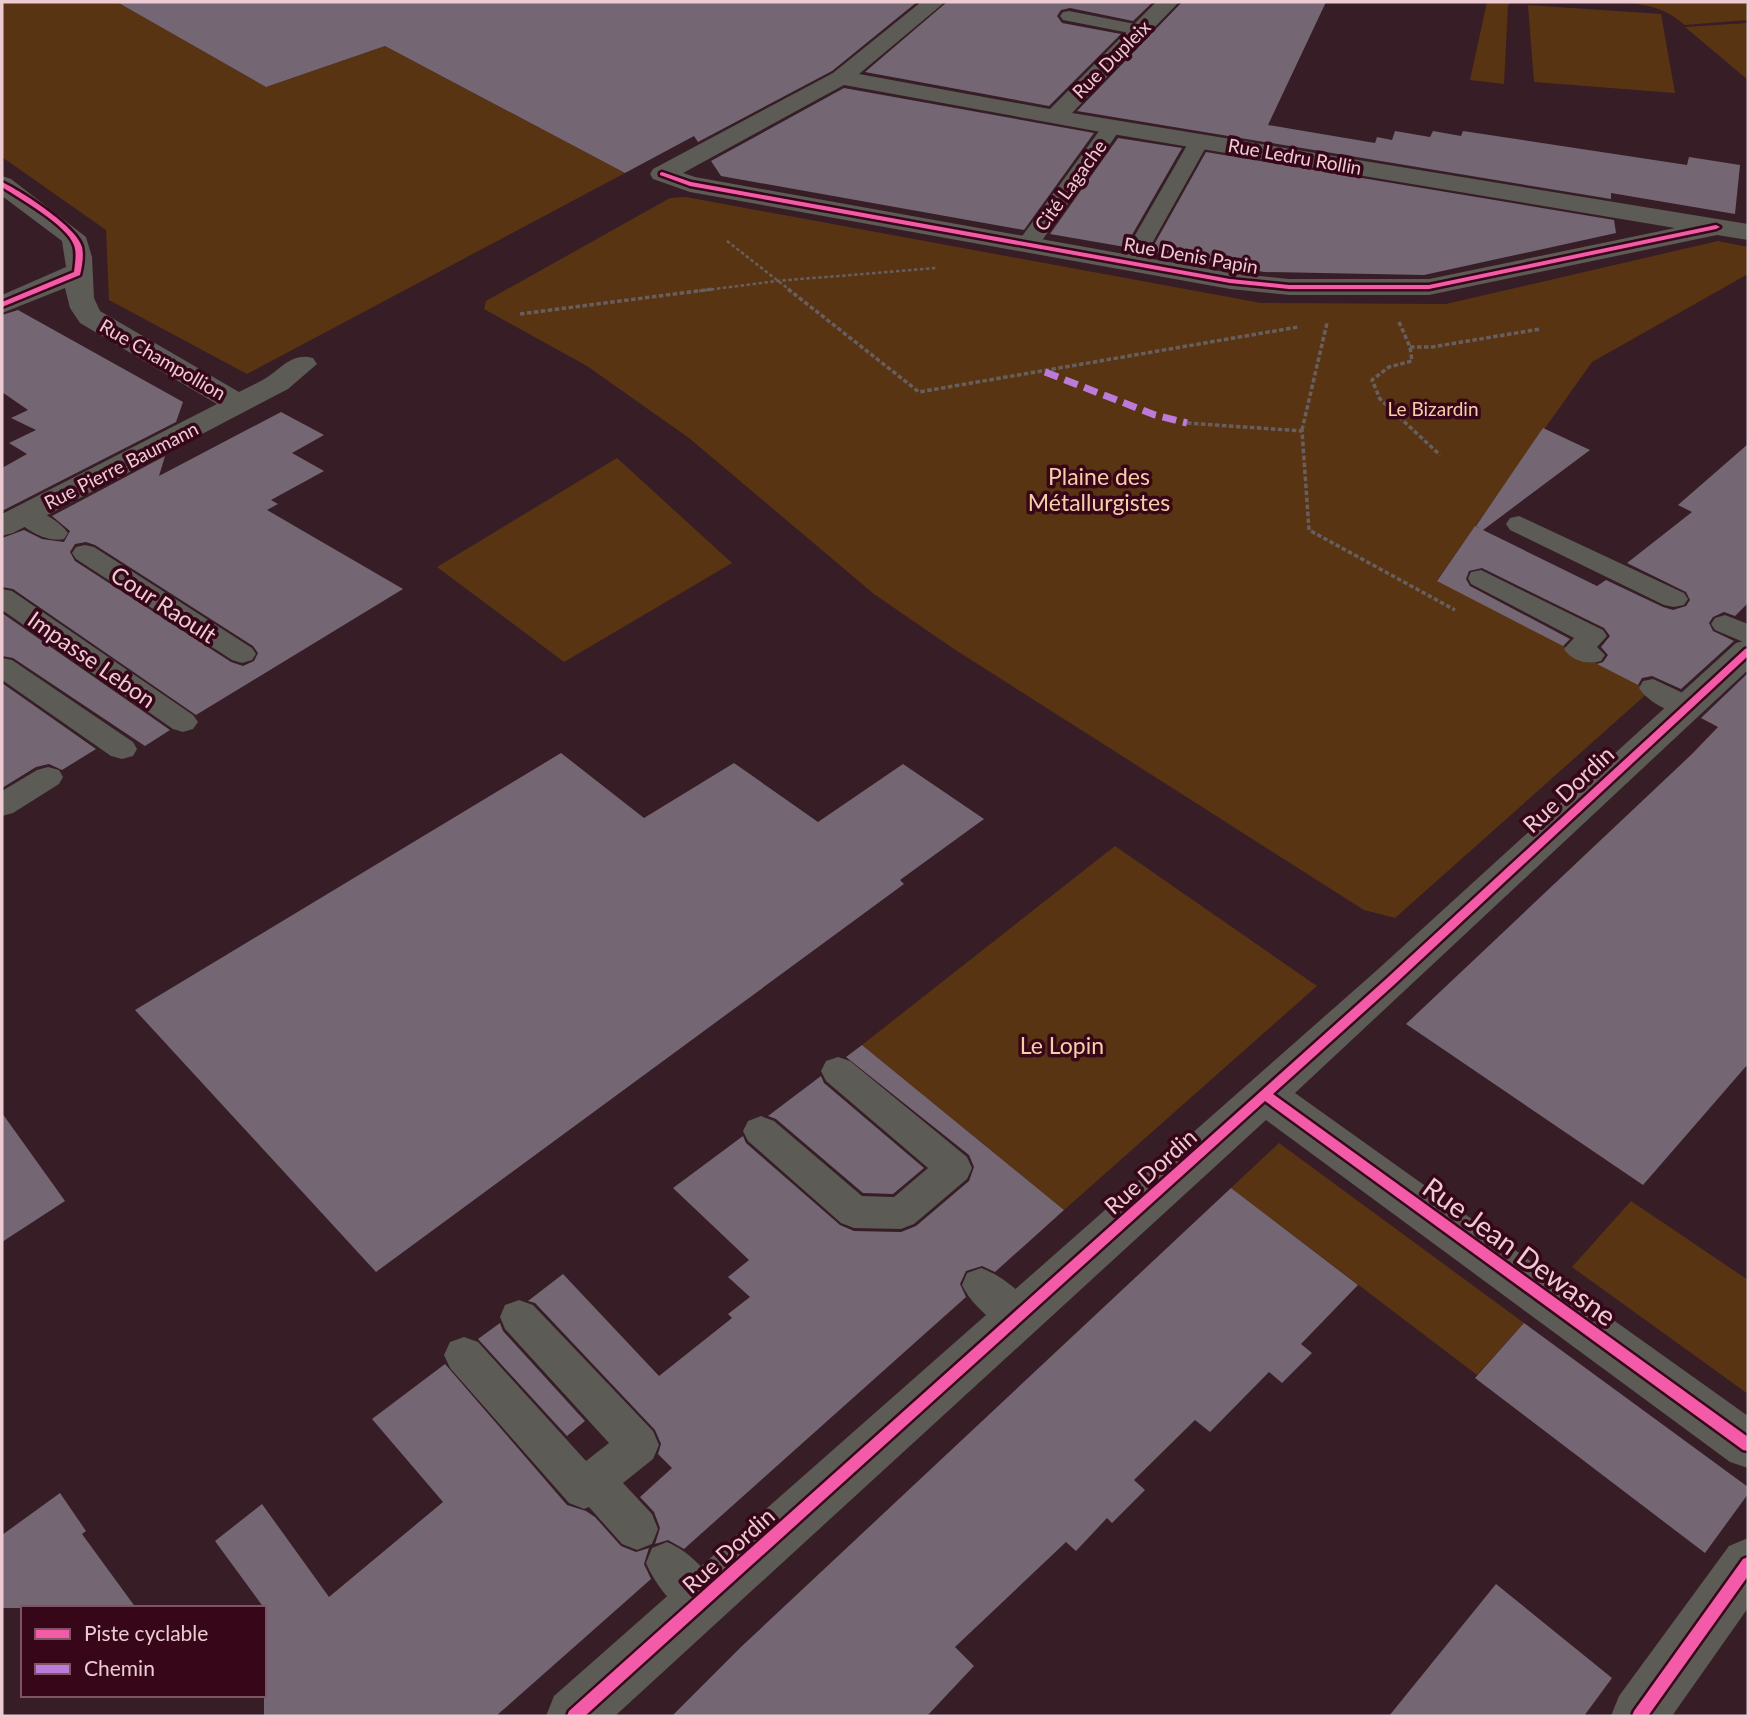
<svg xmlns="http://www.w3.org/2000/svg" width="1750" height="1718" viewBox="0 0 1750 1718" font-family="Lato,sans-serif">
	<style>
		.green { fill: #593412 }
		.building { fill: #756674; fill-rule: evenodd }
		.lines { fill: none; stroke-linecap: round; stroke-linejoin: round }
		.path-far1 { stroke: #675f5f; stroke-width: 2.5; stroke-dasharray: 3.5 2.5; stroke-linecap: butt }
		.path { stroke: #675f5f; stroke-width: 3.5; stroke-dasharray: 4.5 2.5; stroke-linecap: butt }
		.service { fill: #5c5b56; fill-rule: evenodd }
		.minor { fill: #5c5b56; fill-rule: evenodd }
		.quiet { stroke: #bd7bd9; stroke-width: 7; stroke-dasharray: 14 7; stroke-linecap: butt }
		.cycleway-casing { stroke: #370719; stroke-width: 5 }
		.cycleway { fill: #f35aa7; fill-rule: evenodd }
		.labels { text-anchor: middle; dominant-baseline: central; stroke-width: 7; stroke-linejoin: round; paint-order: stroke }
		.far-street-label { font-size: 19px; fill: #eccbd3; stroke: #370719 }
		.far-park-label { font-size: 19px; fill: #f8cea9; stroke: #370719 }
		.park-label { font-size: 23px; fill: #f8cea9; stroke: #370719 }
		.street-label { font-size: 23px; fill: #eccbd3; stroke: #370719 }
		.near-street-label { font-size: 28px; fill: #eccbd3; stroke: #370719 }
	</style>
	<rect width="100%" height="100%" fill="#371d26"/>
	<g class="green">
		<polygon points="2,2 117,2 266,87 385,46 625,173 247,374 109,300 106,230 2,157"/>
		<polygon points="1487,2 1513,2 1508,5 1504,84 1470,80"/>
		<path d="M1595,2h153v18l-63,5c-29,-25 -53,-21 -90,-23z"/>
		<polygon points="1528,5 1661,14 1675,93 1534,82"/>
		<polygon points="1748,23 1748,80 1685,27"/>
		<polygon points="686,197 1261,303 1446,304 1718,241 1748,247 1748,274 1592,362 1437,580 1650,691 1395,918 1364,910 951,647 874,594 689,438 587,366 484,309 486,301 670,198"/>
		<polygon points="617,458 732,563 564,662 437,567"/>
		<polygon points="1115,846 1317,986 1064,1210 862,1045"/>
		<polygon points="1279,1143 1524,1323 1477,1375 1231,1188"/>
		<polygon points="1631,1201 1748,1280 1748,1394 1572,1267"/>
	</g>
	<g class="building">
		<polygon points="117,2 917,2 832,71 698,142 694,136 625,173 385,46 266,87"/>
		<polygon points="947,2 1153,2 1133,21 1070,8 1061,10 1057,16 1062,23 1121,34 1049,106 865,72"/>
		<polygon points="1182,2 1326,2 1268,125 1375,143 1377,137 1392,140 1395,131 1430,137 1433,131 1461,136 1463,131 1687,165 1689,157 1740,165 1735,214 1611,193 1611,199 1077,111"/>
		<polygon points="844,88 1094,133 1024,230 721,176 711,161"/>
		<polygon points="1118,138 1182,148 1125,247 1050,234"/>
		<polygon points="1206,152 1614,220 1616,233 1424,275 1264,272 1150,252"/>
		<polygon points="18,310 183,402 176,422 2,511 2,468 27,454 9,443 36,430 11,418 28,410 2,392 2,315"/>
		<path d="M281,412l43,23 -32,18 32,18 -53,29 7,4 -11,6 136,79 -207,126 -183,-126 -11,-2v-49l22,-8 18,9 22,3 6,-11 -18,-15 113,-60 -6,20zM86,542l9,3 158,101 5,7 -4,8 -11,5 -12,-4 -156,-101 -5,-9 5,-8z"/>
		<polygon points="1543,428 1590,450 1483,530 1597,586 1606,580 1663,607 1673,610 1686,606 1690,600 1686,592 1627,563 1692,512 1678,505 1748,444 1748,603 1735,616 1724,612 1713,617 1709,623 1713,631 1734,641 1681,689 1652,676 1642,678 1638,685 1597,664 1603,662 1608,655 1601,647 1610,636 1604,628 1482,568 1469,571 1466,579 1470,586 1570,639 1563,646 1437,581 1475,526 1479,528 1476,526"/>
		<polygon points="2,613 170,730 145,746 13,658 2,656"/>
		<polygon points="1748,673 1748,1064 1643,1185 1406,1024 1692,754 1718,727 1701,718"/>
		<polygon points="2,683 96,749 62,770 49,764 36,767 2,788"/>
		<polygon points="561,753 644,818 734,763 818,822 903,764 984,819 900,880 904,884 376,1272 135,1010"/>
		<polygon points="862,1045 1064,1210 995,1272 982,1266 966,1271 960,1284 966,1297 684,1549 668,1540 655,1544 660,1528 654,1512 640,1497 672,1468 658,1454 661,1444 655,1430 535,1303 528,1301 563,1274 659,1376 732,1318 728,1314 750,1297 728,1277 749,1260 673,1188 743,1136 746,1143 840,1225 854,1231 901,1232 916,1226 969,1181 974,1167 969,1155 846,1057"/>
		<polygon points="821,1076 824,1083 924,1168 893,1194 863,1193 776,1119 768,1116"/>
		<polygon points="2,1113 65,1201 2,1242"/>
		<polygon points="1231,1188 1358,1285 1301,1344 1312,1353 1282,1383 1269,1372 1210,1432 1195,1420 1134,1480 1145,1490 1112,1523 1107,1518 1076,1551 1066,1542 955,1647 974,1666 927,1716 672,1716 742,1646"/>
		<polygon points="500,1323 503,1331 585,1421 567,1436 478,1339"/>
		<polygon points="1524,1323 1748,1487 1748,1494 1705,1553 1475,1378"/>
		<polygon points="445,1364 567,1505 586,1511 595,1517 621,1546 636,1552 649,1548 644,1564 651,1579 496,1716 264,1716 264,1608 215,1541 262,1504 329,1597 443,1502 372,1419"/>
		<polygon points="60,1493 86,1531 82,1534 136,1608 2,1608 2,1535"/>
		<polygon points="1496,1584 1612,1678 1584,1716 1389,1716"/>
	</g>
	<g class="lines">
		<g class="path-far1">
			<polyline points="727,241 791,291"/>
			<polyline points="699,291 777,281 936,268"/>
		</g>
		<g class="path">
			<polyline points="788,289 919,392 1298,327"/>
			<polyline points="520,314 713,289"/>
			<polyline points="1399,322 1410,347 1412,361 1389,367 1372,380 1380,399 1440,455"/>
			<polyline points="1410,347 1432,347 1540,329"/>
			<polyline points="1187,423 1302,431 1309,530 1455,610"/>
			<polyline points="1302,430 1327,323"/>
		</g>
		<g class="service">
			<polygon points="1069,11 1140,25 1149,30 1140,35 1063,20 1060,16 1063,12"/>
			<polygon points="1112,121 1122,127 1036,249 1020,249 1017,244 1020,239 1105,123"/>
			<polygon points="1200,134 1207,136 1210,140 1141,263 1138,268 1122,268 1119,263 1190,140 1193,136"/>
			<path d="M25,506c14,4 35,15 43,27l-4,6c-17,4 -42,-10 -52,-25l4,-5z"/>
			<polygon points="1519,516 1684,593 1688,599 1684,605 1674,607 1664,605 1510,530 1506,524 1510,518"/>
			<polygon points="85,545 94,547 252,648 256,654 252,660 242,663 232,660 76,559 72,553 76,547"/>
			<path d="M1481,570l122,60 4,6 -10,11 8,8 -4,6c-14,4 -29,0 -37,-12l10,-11 -103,-54 -3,-6 3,-6z"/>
			<polygon points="2,589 12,591 193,715 198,722 193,729 183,732 173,729 2,610"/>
			<polygon points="1725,615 1748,624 1748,644 1715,630 1711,624 1715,618"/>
			<polygon points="2,658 12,660 133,742 137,749 133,756 122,759 111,756 2,680"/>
			<path d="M1653,679l45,21 5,7 -5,7c-18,5 -49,-10 -59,-26l4,-7z"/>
			<polygon points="48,767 59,770 63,777 59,784 13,813 2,816 2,791 37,770"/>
			<polygon points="838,1057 850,1061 967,1157 972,1168 967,1179 914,1224 901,1229 854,1228 841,1223 748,1141 743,1131 748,1121 761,1116 774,1121 862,1196 894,1197 928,1168 826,1081 821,1071 826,1061"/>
			<path d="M981,1268c22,8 47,28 56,49l-5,12 -14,5c-22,-8 -46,-28 -56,-49l5,-12z"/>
			<polygon points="519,1300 533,1305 653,1431 659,1445 653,1459 623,1483 652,1514 658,1529 652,1544 637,1550 622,1544 589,1507 584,1509 569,1503 450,1368 444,1355 450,1342 464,1337 478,1342 586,1461 609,1443 505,1329 500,1317 505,1305"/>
			<path d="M667,1542c24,10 47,35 57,59l-7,15 -15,7c-24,-10 -46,-36 -56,-60l6,-15z"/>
		</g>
		<g class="minor">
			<path d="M921,2h24l-86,72 191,35 106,-107h23l-107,111 676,111v16l-31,-5 -288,60h-140l-59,-6 -540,-97 -37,-13 -3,-5 3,-5 180,-96zM844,85l268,49 563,94 -246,51h-140l-59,-6 -535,-96 -12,-4z"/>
			<path d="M2,176l9,3 75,58 6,20 2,41 6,13 139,81c10,-5 21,-10 30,-16 16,-11 24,-23 44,-18l4,6 -29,25 -275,144 -11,3v-22l215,-110 -137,-81 -10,-15 -5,-20 -63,25v-18l64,-28 -4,-26 -60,-45z"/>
			<polygon points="1748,640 1748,670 1295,1093 1748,1416 1748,1468 1730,1462 1266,1120 615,1716 546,1716 554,1696 1376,971 1736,643"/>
			<polygon points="1748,1538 1748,1608 1672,1716 1611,1716 1619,1696 1729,1546"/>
		</g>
		<polyline class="quiet" points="1045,372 1155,415 1187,423"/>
		<defs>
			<g id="cycleway">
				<polygon points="662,172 691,182 1230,279 1289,285 1429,285 1716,225 1720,227 1716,229 1429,289 1289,289 1230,283 690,186 660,175 660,173"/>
				<path d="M2,182c19,9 75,45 80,65 2,9 0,20 -2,28l-78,32v-5l72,-30c1,-9 3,-19 0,-27 -7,-20 -54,-46 -72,-58z"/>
				<polygon points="1748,648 1748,656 1394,985 1273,1094 1748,1437 1748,1451 1743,1450 1265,1101 585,1716 567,1716 569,1711 1386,979 1745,649"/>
				<polygon points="1748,1557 1748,1576 1648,1716 1632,1716 1634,1711 1743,1559"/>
			</g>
		</defs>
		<use href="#cycleway" class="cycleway-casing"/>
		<use href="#cycleway" class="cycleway"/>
	</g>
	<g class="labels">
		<g class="far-street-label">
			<text transform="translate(1111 59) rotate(-45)">Rue Dupleix</text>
			<text transform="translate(1295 156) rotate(10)">Rue Ledru Rollin</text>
			<text transform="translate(1070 185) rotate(-54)">Cité Lagache</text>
			<text transform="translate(1191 255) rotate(10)">Rue Denis Papin</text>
			<text transform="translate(163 359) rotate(30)">Rue Champollion</text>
			<text transform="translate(121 465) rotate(-27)">Rue Pierre Baumann</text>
		</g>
		<g class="far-park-label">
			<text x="1433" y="408">Le Bizardin</text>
		</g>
		<g class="park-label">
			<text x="1099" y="476">Plaine des<tspan x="1099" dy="26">Métallurgistes</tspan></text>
			<text x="1062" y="1045">Le Lopin</text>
		</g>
		<g class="street-label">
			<text transform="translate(164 604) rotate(33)">Cour Raoult</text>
			<text transform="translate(92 659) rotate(35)">Impasse Lebon</text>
			<text transform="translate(1568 789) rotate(-43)">Rue Dordin</text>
			<text transform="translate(1150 1171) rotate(-42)">Rue Dordin</text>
			<text transform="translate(728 1550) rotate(-42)">Rue Dordin</text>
		</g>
		<g class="near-street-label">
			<text transform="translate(1520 1251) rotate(36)">Rue Jean Dewasne</text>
		</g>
	</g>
	<rect width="1750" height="1718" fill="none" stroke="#eccbd3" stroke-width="7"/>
	<rect x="21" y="1606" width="245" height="91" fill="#370719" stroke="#7f5563" stroke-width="2"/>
	<rect x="35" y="1629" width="35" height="10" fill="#f35aa7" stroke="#7f5563" stroke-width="2"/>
	<text x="84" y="1641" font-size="21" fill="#eccbd3">Piste cyclable</text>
	<rect x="35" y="1664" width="35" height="10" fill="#bd7bd9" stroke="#7f5563" stroke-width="2"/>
	<text x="84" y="1676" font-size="21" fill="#eccbd3">Chemin</text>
</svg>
